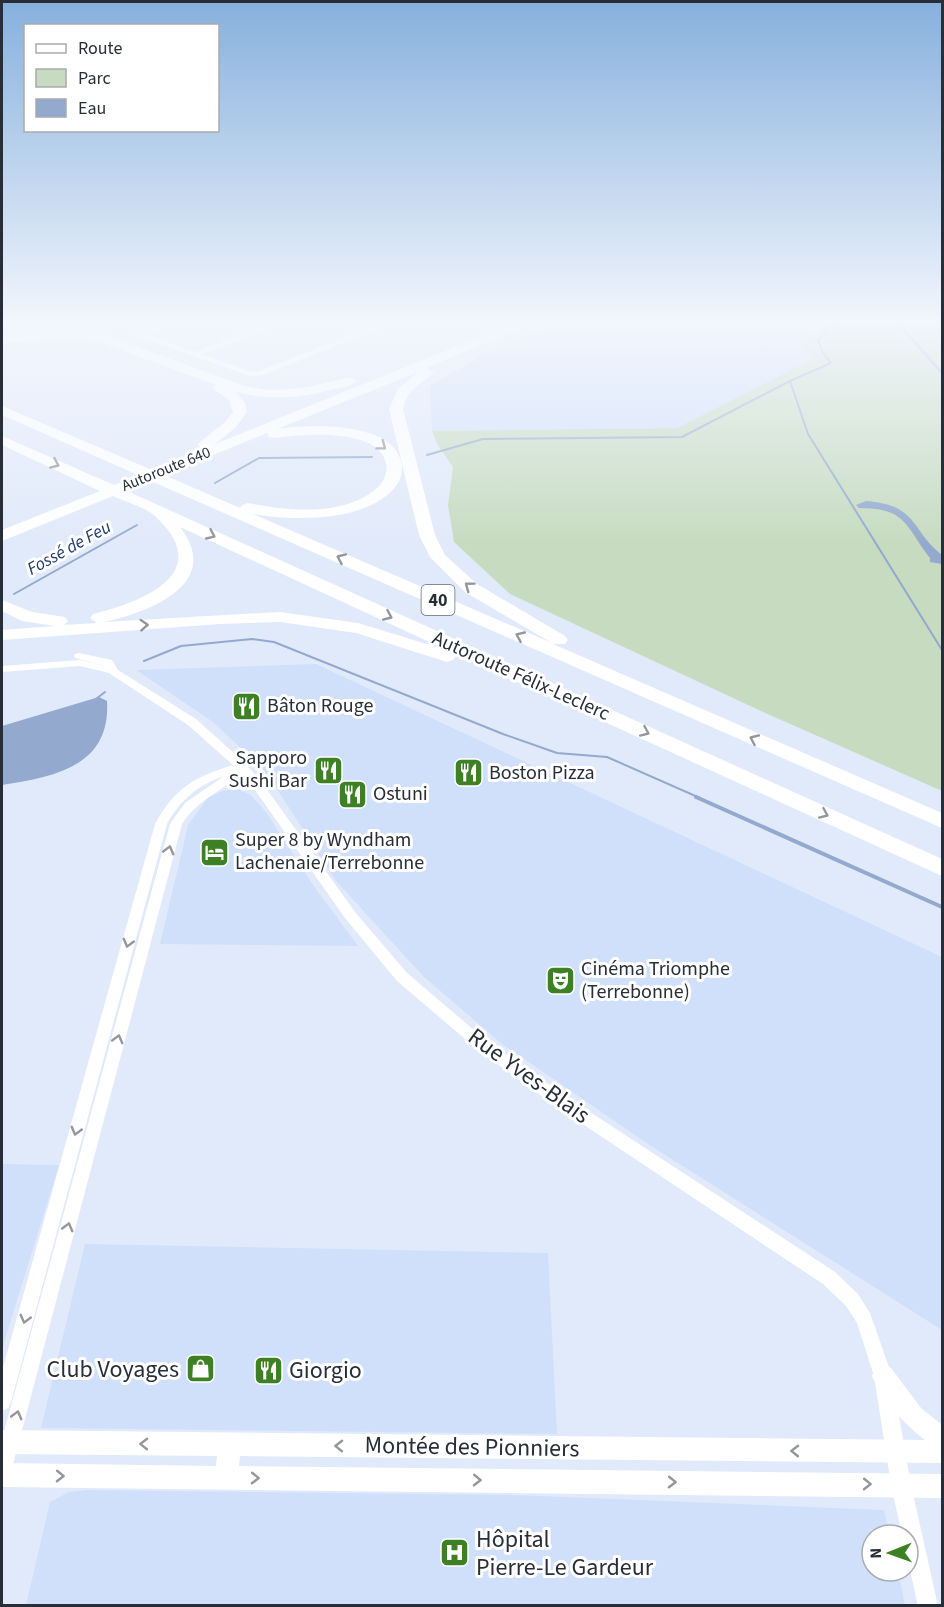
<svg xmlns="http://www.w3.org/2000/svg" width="944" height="1607" viewBox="0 0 944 1607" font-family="'Source Sans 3',sans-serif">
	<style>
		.built { fill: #d0e0fa }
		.green { fill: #c6dbc0 }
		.water { fill: #93a9cd }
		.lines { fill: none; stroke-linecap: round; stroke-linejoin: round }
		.stream-far1 { stroke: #93a9cd; stroke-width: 2 }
		.stream { stroke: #93a9cd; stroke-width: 4 }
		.minor { fill: #fff; fill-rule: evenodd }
		.tertiary { fill: #fff; fill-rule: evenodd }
		.motorway { fill: #fff; fill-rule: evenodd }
		.oneway { stroke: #94969c }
		.labels { text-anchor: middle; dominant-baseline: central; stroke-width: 6; stroke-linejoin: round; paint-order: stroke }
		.far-street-label { font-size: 16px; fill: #282e38; stroke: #fff }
		.far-water-label { font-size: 18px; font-style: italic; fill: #203b6a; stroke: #fff }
		.shield { fill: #fff; stroke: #686d74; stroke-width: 1.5 }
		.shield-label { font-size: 18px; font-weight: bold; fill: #282e38 }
		.street-label { font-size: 20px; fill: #282e38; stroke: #fff }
		.poi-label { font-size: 20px; fill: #282e38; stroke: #fff; text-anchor: start }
		.near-street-label { font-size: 24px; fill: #282e38; stroke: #fff }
		.near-poi-label { font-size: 24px; fill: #282e38; stroke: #fff; text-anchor: start }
	</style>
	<rect width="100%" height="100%" fill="#e1eafa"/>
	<g class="built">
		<polygon points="561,321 824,321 800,344 811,360 677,428 432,431 430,386 486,353"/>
		<polygon points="316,664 942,957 942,1330 651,1146 502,1044 424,977 336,881 277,789 243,750 213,722 136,670"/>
		<polygon points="234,788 251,795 266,812 313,885 358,946 160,944 188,825 208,798 220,792"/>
		<polygon points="2,1164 59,1165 2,1349"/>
		<polygon points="85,1244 548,1253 557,1434 41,1428"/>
		<polygon points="88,1490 516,1495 884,1510 890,1535 872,1535 872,1571 898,1571 905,1605 26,1605 50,1502 69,1492"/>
	</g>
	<polygon class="green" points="831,321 942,321 942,791 761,711 510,594 454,542 448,505 453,467 437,444 432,431 677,428 811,360 800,344"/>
	<g class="water">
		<path d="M866,501c53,4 44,29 76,54v9l-12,-2v-4c-25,-33 -24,-50 -71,-50l-3,-3z"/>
		<path d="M99,697l8,4c4,66 -54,76 -105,84v-59z"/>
	</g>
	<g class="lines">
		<g class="stream-far1">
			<polyline points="896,321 942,373"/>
			<polyline points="790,381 808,434 942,650"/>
			<polyline points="427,455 483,439 682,437 790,381 831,363 822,351 818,340 838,321"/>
			<polyline points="215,483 259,458 372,457"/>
			<polyline points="14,594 137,525"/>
			<polyline points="144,661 181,646 252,639 274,642 503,734 557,753 607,757 700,798"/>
			<polyline points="96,699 105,692"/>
		</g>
		<polyline class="stream" points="696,797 942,907"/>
		<g class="minor">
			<polygon points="2,321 84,321 113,324 131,321 141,330 168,321 179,321 145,334 195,352 278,321 289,321 202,354 251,372 259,371 387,321 397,321 263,375 250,376 139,337 128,326 113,328 67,324 2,324"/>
			<path d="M79,653l33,7 6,10 78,49 50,45 17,20 92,128 52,61 81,69 79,55 268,175 23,22 12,19 22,63 19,109 27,121h-20l-10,-45v-26h-6l-11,-50 -17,-109 -17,-53 -11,-17 -23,-22 -266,-177 -79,-57 -81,-69 -52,-63 -90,-128 -14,-16c-19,17 -45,27 -59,50l-171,648 -2,7 -7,2v-42l168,-615 15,-21 39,-27c-26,9 -44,24 -57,48l-156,578 -3,6 -6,3v-40l153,-547c20,-36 39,-47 78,-59l-45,-40 -79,-52 -29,-7 -78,6v-6l78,-6 25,6 -30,-8 -1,-2 1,-2z"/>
		</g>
		<path class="tertiary" d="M883,1365l8,3 30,40 21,17v38l-702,-7 -1,10 703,8v24l-940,-11v-24l214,3 1,-10 -215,-2v-24l923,10c-21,-17 -43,-39 -53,-64l3,-8z"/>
		<path class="motorway" d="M519,321h18l-111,47 8,4c-13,13 -27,17 -31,37l32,126 10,20 32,29 88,52 3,4 -3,4h-12l389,169v15l-791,-347 -24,10 815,368v17l-488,-223 2,3 -3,4 -6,2 -91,-29 -76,-11 -60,2 -218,16v-10l53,-4 -33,-5 -20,-10v-11l30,12 33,5 3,4 -4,4 33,-2 -7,-5 3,-4c49,-12 124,-41 62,-98 -10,-9 -30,-14 -42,-20l-111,45v-11l98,-39 -98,-46v-9l112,49 24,-10 -136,-60v-9l150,64 51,-21 -5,-4 2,-3 25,-20 8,-10 -4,-12 -17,-12 4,-3 -119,-44 -35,-3 -60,5v-8l60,-5 37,3 146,53c36,9 69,0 105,-9l7,4c-6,5 -15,6 -22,8 -34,9 -64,12 -99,3l9,11 2,9 -12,16 -20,16zM418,372l-20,17 -9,20 30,126 11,22 35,35 87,51 -299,-129c40,7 119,9 145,-31 4,-7 5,-15 3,-22 -10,-40 -92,-37 -124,-32zM267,433l2,4 5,1c28,-4 104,-11 112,25 2,9 -2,19 -9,25 -33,29 -89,23 -129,15l-6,2 -2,3 -76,-33zM180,527l269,124 -91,-28 -78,-11 -176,10c45,-10 120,-38 76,-95z"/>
	</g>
	<defs><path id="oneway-chevron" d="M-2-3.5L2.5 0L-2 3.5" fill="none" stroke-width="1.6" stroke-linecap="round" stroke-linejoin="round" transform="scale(1.5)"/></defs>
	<g class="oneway">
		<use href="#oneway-chevron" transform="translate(382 446) rotate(37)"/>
		<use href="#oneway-chevron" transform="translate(55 464) rotate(24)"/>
		<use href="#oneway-chevron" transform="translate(211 535) rotate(25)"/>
		<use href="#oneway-chevron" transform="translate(341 558) rotate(-156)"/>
		<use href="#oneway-chevron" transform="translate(469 586) rotate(-143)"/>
		<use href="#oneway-chevron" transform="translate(388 616) rotate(24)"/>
		<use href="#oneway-chevron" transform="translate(144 625) rotate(-4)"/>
		<use href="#oneway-chevron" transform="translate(520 636) rotate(-156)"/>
		<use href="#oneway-chevron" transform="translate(645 732) rotate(24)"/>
		<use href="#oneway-chevron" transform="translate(754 739) rotate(-156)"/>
		<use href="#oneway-chevron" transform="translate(824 814) rotate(24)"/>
		<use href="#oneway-chevron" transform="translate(169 850) rotate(-75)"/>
		<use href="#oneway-chevron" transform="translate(128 943) rotate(105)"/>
		<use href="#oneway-chevron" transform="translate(118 1039) rotate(-75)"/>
		<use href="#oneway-chevron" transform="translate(76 1131) rotate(105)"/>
		<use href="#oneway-chevron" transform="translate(68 1227) rotate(-75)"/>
		<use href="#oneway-chevron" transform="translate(25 1319) rotate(105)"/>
		<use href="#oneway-chevron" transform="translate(17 1415) rotate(-75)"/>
		<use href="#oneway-chevron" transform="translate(144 1444) rotate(-179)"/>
		<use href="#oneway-chevron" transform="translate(339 1446) rotate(-179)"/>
		<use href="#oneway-chevron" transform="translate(795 1451) rotate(-179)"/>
		<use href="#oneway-chevron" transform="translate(60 1476) rotate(1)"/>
		<use href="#oneway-chevron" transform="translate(255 1478) rotate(1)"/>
		<use href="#oneway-chevron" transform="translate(477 1480) rotate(1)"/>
		<use href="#oneway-chevron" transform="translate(672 1482) rotate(1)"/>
		<use href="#oneway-chevron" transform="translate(867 1484) rotate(1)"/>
	</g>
	<linearGradient id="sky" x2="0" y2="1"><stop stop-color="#86b0dd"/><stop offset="0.59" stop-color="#f2f6fd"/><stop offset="1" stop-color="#f2f6fd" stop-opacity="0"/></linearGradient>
	<rect width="944" height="546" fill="url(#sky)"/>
	<defs>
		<symbol id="restaurant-square" viewBox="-11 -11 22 22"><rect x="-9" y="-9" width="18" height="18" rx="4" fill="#3d8124" stroke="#fff"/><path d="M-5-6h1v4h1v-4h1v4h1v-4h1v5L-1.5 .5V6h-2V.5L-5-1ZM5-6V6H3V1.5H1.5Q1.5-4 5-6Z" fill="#fff"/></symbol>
		<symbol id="hotel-square" viewBox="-11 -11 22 22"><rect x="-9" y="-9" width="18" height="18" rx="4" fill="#3d8124" stroke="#fff"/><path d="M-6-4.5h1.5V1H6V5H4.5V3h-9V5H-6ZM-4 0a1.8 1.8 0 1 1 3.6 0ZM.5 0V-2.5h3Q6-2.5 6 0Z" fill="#fff"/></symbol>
		<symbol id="theatre-square" viewBox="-11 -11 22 22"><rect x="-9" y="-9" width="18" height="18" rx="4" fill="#3d8124" stroke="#fff"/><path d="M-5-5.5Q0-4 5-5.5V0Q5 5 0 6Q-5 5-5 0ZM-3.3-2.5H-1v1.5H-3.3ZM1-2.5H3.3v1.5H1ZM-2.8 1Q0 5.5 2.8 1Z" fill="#fff"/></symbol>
		<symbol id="shop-square" viewBox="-11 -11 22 22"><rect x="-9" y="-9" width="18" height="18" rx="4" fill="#3d8124" stroke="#fff"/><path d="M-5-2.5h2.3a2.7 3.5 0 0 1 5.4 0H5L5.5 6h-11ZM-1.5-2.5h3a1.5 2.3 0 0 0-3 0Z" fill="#fff"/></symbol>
		<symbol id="hospital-square" viewBox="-11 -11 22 22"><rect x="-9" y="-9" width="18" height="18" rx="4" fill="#3d8124" stroke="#fff"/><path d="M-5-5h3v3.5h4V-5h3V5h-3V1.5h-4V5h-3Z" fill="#fff"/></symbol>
	</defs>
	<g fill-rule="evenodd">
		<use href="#restaurant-square" x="230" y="690" width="33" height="33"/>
		<use href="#restaurant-square" x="312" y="754" width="33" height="33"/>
		<use href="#restaurant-square" x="452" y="756" width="33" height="33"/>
		<use href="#restaurant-square" x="336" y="778" width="33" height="33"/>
		<use href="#hotel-square" x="198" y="836" width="33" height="33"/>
		<use href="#theatre-square" x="544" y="964" width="33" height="33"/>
		<use href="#shop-square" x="184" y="1352" width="33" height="33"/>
		<use href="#restaurant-square" x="252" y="1354" width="33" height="33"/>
		<use href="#hospital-square" x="438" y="1536" width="33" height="33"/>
	</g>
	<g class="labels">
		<g class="far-street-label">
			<text transform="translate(166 469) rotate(-22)">Autoroute 640</text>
		</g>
		<g class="far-water-label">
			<text transform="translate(69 548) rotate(-29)">Fossé de Feu</text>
		</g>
		<rect class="shield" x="421.5" y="585" width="33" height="30" rx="4.5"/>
		<g class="shield-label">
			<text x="438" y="600">40</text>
		</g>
		<g class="street-label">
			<text transform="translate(521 676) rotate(24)">Autoroute Félix-Leclerc</text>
		</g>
		<g class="poi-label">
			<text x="267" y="706">Bâton Rouge</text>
			<text x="307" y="758" text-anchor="end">Sapporo<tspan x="307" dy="23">Sushi Bar</tspan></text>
			<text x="489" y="773">Boston Pizza</text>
			<text x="373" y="794">Ostuni</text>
			<text x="235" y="840">Super 8 by Wyndham<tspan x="235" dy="23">Lachenaie/Terrebonne</tspan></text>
			<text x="581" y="969">Cinéma Triomphe<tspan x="581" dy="23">(Terrebonne)</tspan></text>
		</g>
		<g class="near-street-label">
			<text transform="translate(529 1076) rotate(36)">Rue Yves-Blais</text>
			<text transform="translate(472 1447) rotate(1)">Montée des Pionniers</text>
		</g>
		<g class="near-poi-label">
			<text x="179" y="1369" text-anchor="end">Club Voyages</text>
			<text x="289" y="1370">Giorgio</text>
			<text x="476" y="1539">Hôpital<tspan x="476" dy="28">Pierre-Le Gardeur</tspan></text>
		</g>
	</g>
	<rect width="944" height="1607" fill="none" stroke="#282e38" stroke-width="6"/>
	<rect x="24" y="24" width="195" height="108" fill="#ffffff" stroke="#a9abaf" stroke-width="1.5"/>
	<rect x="36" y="44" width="30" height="9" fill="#ffffff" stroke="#a9abaf" stroke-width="1.5"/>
	<text x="78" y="54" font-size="18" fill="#282e38">Route</text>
	<rect x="36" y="69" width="30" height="18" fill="#c6dbc0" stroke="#a9abaf" stroke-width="1.5"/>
	<text x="78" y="84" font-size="18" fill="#282e38">Parc</text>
	<rect x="36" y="99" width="30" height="18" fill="#93a9cd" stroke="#a9abaf" stroke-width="1.5"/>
	<text x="78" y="114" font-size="18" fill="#282e38">Eau</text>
	<g transform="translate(890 1553) rotate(269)"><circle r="28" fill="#ffffff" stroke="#a9abaf" stroke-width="1.5"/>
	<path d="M0-4.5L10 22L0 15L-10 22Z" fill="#3d8124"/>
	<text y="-9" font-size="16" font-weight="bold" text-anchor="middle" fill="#282e38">N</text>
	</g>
</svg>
